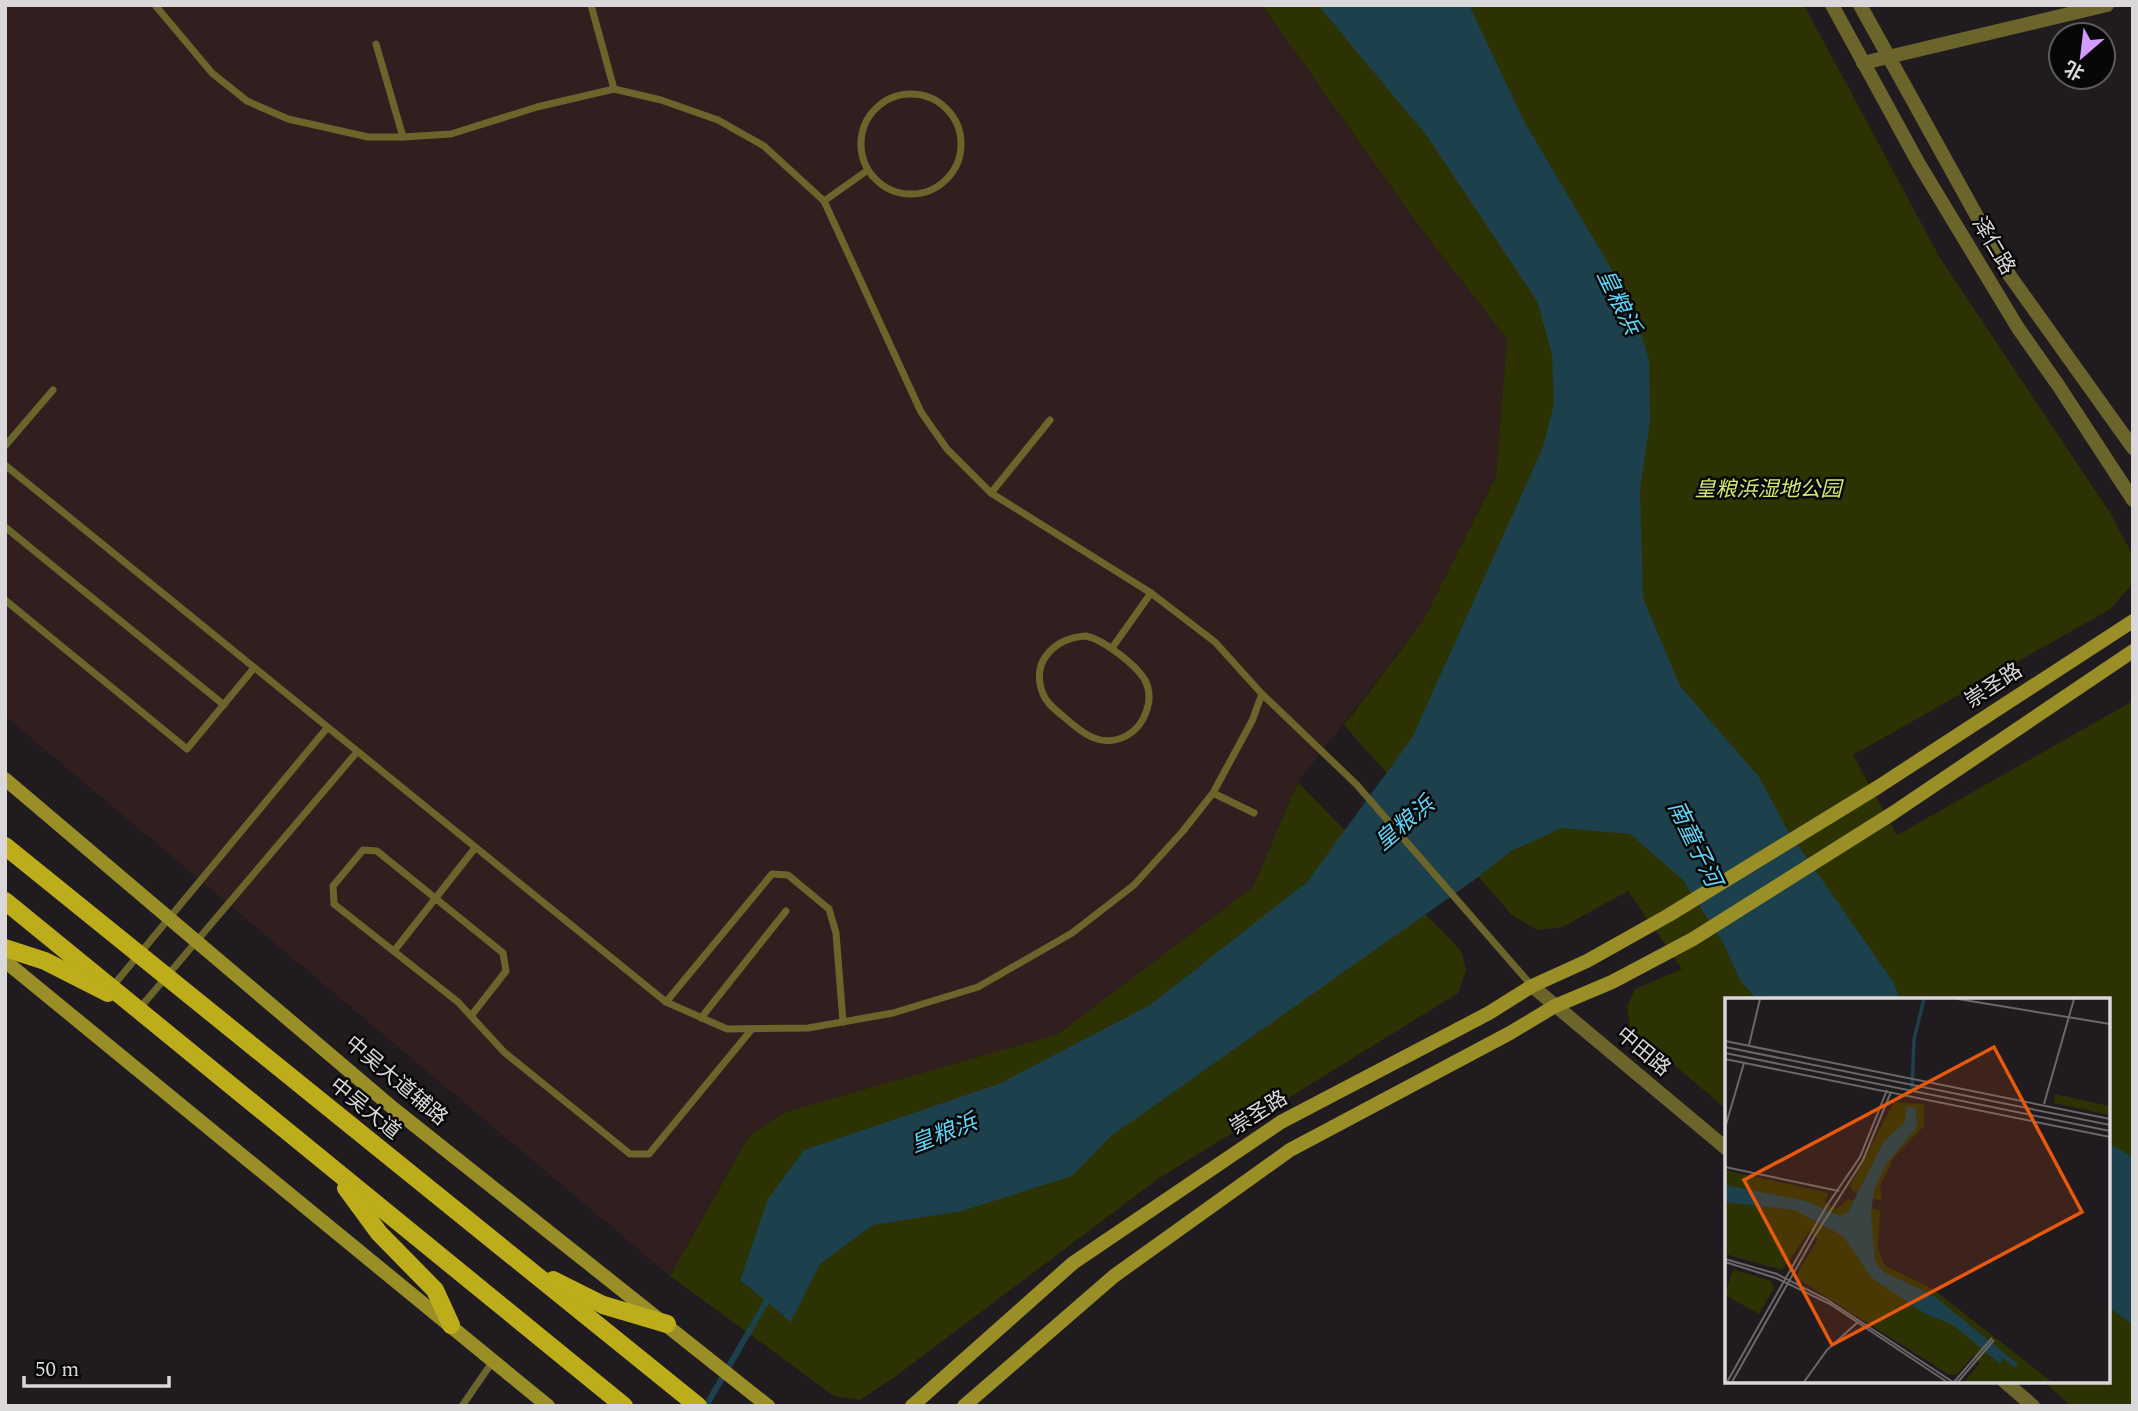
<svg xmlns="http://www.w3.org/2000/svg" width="2138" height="1411" viewBox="0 0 2138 1411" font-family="Spectral,'Noto Sans SC',serif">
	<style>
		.commercial { fill: #311e1f }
		.green { fill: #2d3203 }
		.water { fill: #1c414c }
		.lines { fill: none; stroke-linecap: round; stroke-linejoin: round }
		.stream { stroke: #1c414c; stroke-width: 6 }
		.service { stroke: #6c652b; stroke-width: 7 }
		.minor { stroke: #6c652b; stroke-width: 14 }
		.tertiary { stroke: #6c652b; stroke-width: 14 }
		.secondary { stroke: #9a8e27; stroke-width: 14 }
		.primary { stroke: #bdad1b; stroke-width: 18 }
		.labels { text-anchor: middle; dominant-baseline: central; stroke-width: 5; stroke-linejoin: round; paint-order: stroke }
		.street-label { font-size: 21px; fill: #dbd8db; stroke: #080708 }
		.park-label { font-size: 21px; font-style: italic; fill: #d5e66f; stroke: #080708 }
		.water-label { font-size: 23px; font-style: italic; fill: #5fd5f8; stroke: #080708 }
		.inset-river { fill: none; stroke: #1c414c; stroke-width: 3.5 }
		.inset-road { fill: none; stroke: #6a676a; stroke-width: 2 }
		.view { fill: #e8590c; fill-opacity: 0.15; stroke: #e8590c; stroke-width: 3.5 }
		.inset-edge { fill: none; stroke: #dbd8db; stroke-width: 3.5 }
	</style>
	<rect width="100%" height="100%" fill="#1f1b1f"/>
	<polygon class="commercial" points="5,5 1262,5 1419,226 1507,339 1496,475 1423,621 1298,782 1253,887 1058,1034 785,1112 749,1136 670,1276 5,716"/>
	<g class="green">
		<polygon points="1262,5 1804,5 1940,258 2111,514 2133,556 2131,586 2109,610 1853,755 1897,835 2133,701 2133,1406 2071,1406 2043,1381 2108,1381 2108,1000 1727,1000 1727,1110 1630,1027 1627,1007 1635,989 1682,969 1628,891 1563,927 1538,930 1513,916 1344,725 1423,621 1496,476 1507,339 1419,226"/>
		<polygon points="1298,782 1462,952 1466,971 1458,993 1158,1179 892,1379 860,1400 834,1396 670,1276 749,1136 785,1112 1058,1034 1253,887"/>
	</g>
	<g class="water">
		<polygon points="1318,5 1469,5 1524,121 1632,304 1649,360 1650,421 1640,490 1643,598 1680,686 1759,777 1788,831 1894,983 1900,1000 1757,1000 1740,980 1723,943 1683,880 1630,834 1562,828 1511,851 1477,878 1111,1136 1072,1176 962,1211 873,1225 820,1264 791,1322 740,1280 768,1199 804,1150 999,1084 1150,1005 1307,882 1412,738 1543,447 1554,404 1552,354 1537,301 1427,136"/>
		<polygon points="2108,1143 2133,1157 2133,1325 2108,1307"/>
	</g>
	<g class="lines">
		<polyline class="stream" points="706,1406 770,1295"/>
		<g class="service">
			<polyline points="155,5 212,73 247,101 288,119 368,137 403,137 451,134 537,107 614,89 661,100 718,120 764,146 824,201 921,412 947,449 991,493 1151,593 1215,642 1262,694 1356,784 1532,986"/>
			<polyline points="591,5 614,89"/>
			<polyline points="376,44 403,137"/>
			<circle cx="911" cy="144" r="50"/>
			<polyline points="824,201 868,170"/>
			<polyline points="5,446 53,390"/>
			<polyline points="5,465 666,1002 727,1029 808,1028 893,1013 978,987 1072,933 1134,885 1183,831 1213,793 1252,721 1262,694"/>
			<polyline points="991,493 1050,420"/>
			<polyline points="5,527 224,705"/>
			<polyline points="5,600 187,749 254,668"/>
			<path d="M1086,636c18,4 49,28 59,44 10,19 0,46 -19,56 -25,13 -44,-3 -62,-19 -8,-7 -17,-13 -21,-23 -13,-33 12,-56 43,-58z"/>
			<polyline points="1112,648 1151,593"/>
			<polyline points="1213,793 1254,813"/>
			<polyline points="394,951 475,848"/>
			<polyline points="112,987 327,728"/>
			<polyline points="666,1002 772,874 788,875 829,909 836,933 843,1022"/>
			<polyline points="139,1009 357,752"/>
			<polyline points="471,1016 506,971 503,953 377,851 363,850 333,886 334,904 458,1002 504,1052 630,1154 649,1154 752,1029"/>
			<polyline points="701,1018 786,911"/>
			<polyline points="462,1406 493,1361"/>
		</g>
		<g class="minor">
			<polyline points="1863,63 2107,5"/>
			<polyline points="1532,986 1727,1149"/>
			<polyline points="2004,1381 2033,1406"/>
		</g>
		<g class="tertiary">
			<polyline points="1832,5 1919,164 2018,328 2058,385 2133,500"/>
			<polyline points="1860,5 2010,276 2133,448"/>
		</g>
		<g class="secondary">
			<polyline points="5,779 394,1109 768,1406"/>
			<polyline points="5,961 548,1406"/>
			<polyline points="912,1406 1073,1263 1281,1122 1489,1013 1532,986 1587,961 1669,915 1878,787 2133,621"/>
			<polyline points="964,1406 1114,1276 1290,1150 1510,1033 1555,1006 1612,982 1693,939 1893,813 2133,651"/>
		</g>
		<g class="primary">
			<polyline points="5,846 698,1406"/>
			<polyline points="5,901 624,1406"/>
			<polyline points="5,948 45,961 108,993"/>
			<polyline points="346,1188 379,1233 435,1290 451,1325"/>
			<polyline points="553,1280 603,1305 667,1324"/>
		</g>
	</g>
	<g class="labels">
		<g class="street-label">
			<text transform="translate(1993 246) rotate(59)">泽仁路</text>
			<text transform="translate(1994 686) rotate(-33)">崇圣路</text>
			<text transform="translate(1643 1052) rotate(40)">中田路</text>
			<text transform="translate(396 1081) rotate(40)">中吴大道辅路</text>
			<text transform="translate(365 1109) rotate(39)">中吴大道</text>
			<text transform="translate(1259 1113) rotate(-32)">崇圣路</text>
		</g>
		<g class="park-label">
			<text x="1768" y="490">皇粮浜湿地公园</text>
		</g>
		<g class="water-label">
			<text transform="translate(1618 302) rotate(64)">皇粮浜</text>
			<text transform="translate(1405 824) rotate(-40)">皇粮浜</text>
			<text transform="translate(1694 844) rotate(64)">南童子河</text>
			<text transform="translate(944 1134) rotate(-21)">皇粮浜</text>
		</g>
	</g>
	<g transform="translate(1725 998)">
		<rect width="385" height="385" fill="#1f1b1f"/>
		<path d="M330,96l55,12v9l-56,-12zM169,104l30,2v22l-30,31 -14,29 2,15 -30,-10 -2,-5zM0,172l103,23 -3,10 11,6 12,-10 32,12 -2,38 7,17 48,23 119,93h-88l16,-19 -7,-7 -17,19 -8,-1 -150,-95v-7l20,-33 -9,-7 -27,38 -57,-16zM8,271l38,12 3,7 -15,26 -34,-19z" fill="#2d3203"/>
		<path d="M182,108l9,2 1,19 -32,39 -11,24 -3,23 4,48 9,11 50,24 84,68 -2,4 -13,-10 -3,6 -47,-39 -29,-12 -52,-35 -29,-42 -49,-26 -69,-8v-17l81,16 34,15 8,-4 36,-71 20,-18z" fill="#1c414c"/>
		<path class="inset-river" d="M187,93l2,-52 10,-40"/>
		<path class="inset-road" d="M233,1l152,25M0,43l385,78M24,47l11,-46M0,49l385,78M0,55l385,78M0,61l385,78M319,106l30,-105M0,130l19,-65M0,169l114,24M0,261l52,15 49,25 127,83M0,264l51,16 54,26 117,78M2,384l99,-175 34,-50 27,-67M7,384l82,-145 49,-77 28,-68M79,384l23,-32 31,-28M229,384l38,-44M233,384l36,-42"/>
		<path class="view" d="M269,49l88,165 -250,133 -88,-165z"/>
		<rect width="385" height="385" class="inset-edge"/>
	</g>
	<rect width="2138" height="1411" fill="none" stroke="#dbd8db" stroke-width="14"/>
	<g transform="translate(2082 56) rotate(208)"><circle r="33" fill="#080708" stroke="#5c5b5c" stroke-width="2"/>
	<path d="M0-5L12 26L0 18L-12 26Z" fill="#d09dff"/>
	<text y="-10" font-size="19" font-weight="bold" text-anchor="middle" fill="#dbd8db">北</text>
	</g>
	<path d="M24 1376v10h145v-10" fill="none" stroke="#dbd8db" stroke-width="3.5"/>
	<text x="35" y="1376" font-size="21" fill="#dbd8db" stroke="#080708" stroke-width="5" paint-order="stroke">50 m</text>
</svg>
